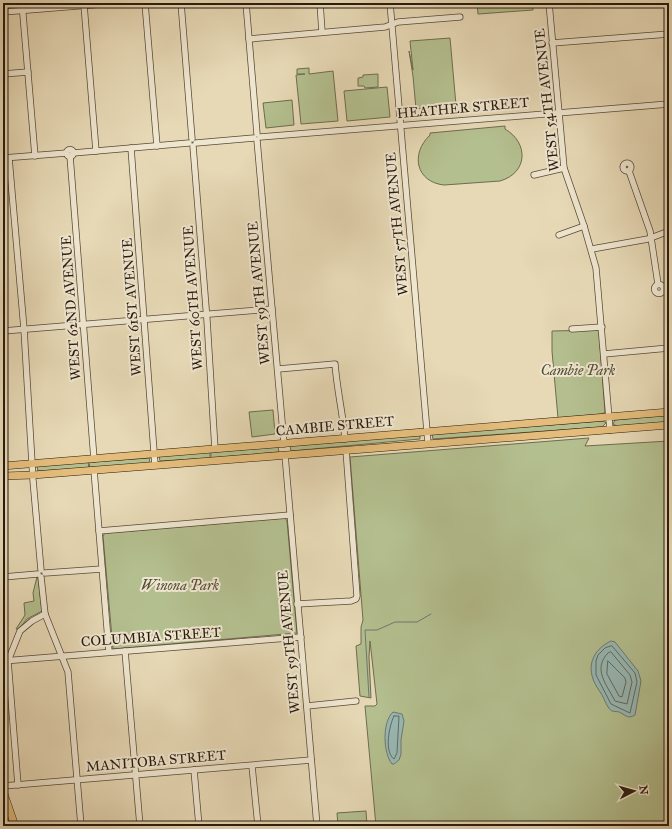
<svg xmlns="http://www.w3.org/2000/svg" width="672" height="829" viewBox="0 0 672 829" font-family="'IM FELL Great Primer',serif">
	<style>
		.green { fill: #b4bf8f; stroke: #6e6c4e }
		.water { fill: #98b9b5; stroke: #6b7972 }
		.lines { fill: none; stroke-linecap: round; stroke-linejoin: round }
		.shore { stroke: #606a61; stroke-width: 1 }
		.stream { stroke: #6b7972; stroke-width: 1 }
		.minor-casing { stroke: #584a37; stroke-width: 7 }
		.major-casing { stroke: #281a0d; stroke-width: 8 }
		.minor { stroke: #efe6d0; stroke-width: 5.5 }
		.major { stroke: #e4bc7b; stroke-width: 7 }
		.labels { text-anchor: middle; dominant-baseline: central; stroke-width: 4; stroke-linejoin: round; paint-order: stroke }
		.street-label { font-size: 14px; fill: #281a0d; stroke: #efe6d0 }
		.park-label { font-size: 14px; font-style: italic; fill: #524c34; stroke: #efe6d0 }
	</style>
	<rect width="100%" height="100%" fill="#e7d9b6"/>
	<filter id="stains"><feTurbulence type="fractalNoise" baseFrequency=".005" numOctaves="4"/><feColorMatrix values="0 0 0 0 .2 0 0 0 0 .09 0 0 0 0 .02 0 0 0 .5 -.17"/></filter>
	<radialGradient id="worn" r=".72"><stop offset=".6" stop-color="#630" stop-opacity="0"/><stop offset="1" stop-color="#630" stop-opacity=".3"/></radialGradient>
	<g class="green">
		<polygon points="477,3 533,3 533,10 478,14"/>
		<polygon points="450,38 456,105 416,109 413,76 409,51 413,70 410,41"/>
		<polygon points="309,68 309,74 333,71 338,121 301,124 296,75 305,74 297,74 297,69"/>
		<polygon points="378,74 378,87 365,88 364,86 358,86 358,78 363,77 363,75"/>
		<polygon points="387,87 390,117 347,121 344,91"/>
		<polygon points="292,100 294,125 266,128 263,103"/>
		<path d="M505,126v3c24,14 23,44 -5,52l-56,4c-28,-3 -34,-31 -14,-50v-2z"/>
		<polygon points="597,330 599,332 605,412 602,414 558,418 552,351 552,331"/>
		<polygon points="273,410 275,434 252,437 249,412"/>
		<polygon points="669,415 669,422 617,426 613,424 615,420"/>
		<polygon points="603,421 606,423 602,427 433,439 432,434"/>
		<polygon points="420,435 420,439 291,451 290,446"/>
		<polygon points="589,438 585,446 669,441 669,826 376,826 365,706 375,706 377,704 370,641 369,657 371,698 360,696 356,646 361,644 361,627 363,620 350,457"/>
		<polygon points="278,447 279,452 211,458 211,452"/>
		<polygon points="210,452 210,458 160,461 159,456"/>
		<polygon points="150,458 149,463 90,468 89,462"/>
		<polygon points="88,462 89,468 38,471 37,466"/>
		<polygon points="285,518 287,521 297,633 113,649 103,536 105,533"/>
		<polygon points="37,577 38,578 42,611 27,619 19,629 16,629 25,615 24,603 34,601 33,593"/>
		<polygon points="366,811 367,826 338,826 337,813"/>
	</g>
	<g class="water">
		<path d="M611,641l4,1 23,29 3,10 -6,34c-7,4 -8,1 -14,-2 -2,-2 -6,-1 -9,-2 -5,-3 -7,-11 -10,-16 -3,-5 -7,-10 -9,-16 -6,-17 3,-31 18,-38z"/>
		<path d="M393,712l9,2 2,7 -3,19v14l-2,6 -5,4h-2c-9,-11 -10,-42 1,-52z"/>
	</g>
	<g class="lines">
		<g class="shore">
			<polygon points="612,646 635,673 637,682 630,713 611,704 596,675 596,661 598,655 605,648"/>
			<path d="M611,652l19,23 2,7 -5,22 -12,-3c-8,-16 -23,-32 -7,-48z"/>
			<polygon points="608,661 625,678 626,682 622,697 619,696 607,674"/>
			<path d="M394,716h5l-2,37 -3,6c-10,-7 -5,-33 0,-43z"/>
		</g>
		<polyline class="stream" points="369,697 365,630 377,630 395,622 417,622 431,614"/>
		<defs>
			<g id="minor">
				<polyline points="22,3 35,156"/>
				<polyline points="145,3 157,146"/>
				<polyline points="181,3 192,139"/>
				<polyline points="246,3 257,134"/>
				<polyline points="320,3 322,32"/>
				<polyline points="390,3 428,443"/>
				<polyline points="549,3 564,168 584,226 596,268 610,430"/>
				<polyline points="84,5 96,151"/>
				<polyline points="3,12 115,3"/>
				<polyline points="249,39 385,27 398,22 460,17"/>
				<polyline points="552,43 669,34"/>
				<polyline points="3,74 28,72"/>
				<polyline points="260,137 669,104"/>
				<polyline points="257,140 284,444"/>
				<polyline points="196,143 254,138"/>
				<polyline points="193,146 207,320 215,449"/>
				<polyline points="131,148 155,465"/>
				<circle cx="70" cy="153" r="3.5"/>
				<polyline points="73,153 189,143"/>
				<polyline points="70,156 94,459"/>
				<polyline points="3,158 67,153"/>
				<polyline points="9,158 24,329 33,480 41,570"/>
				<circle cx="627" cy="167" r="4"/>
				<polyline points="629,171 650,231 658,284"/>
				<polyline points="534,175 564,168"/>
				<polyline points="559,235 584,226"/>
				<polyline points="592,249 648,239 669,231"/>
				<circle cx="659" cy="289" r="4.5"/>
				<polyline points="572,329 602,327"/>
				<polyline points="3,331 272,309"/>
				<polyline points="604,354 669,348"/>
				<path d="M278,369l57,-5c2,26 8,50 10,75"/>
				<polyline points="285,455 317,826"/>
				<polyline points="94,470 109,652"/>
				<polyline points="99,531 290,515"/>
				<polyline points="45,573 102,569"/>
				<polyline points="3,577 38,574"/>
				<polyline points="41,577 45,614 68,672 81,826"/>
				<polyline points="297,604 351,601 356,599 357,596 346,450"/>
				<polyline points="125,651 140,826"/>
				<polyline points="3,661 301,637"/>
				<polyline points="307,706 356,701"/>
				<polyline points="252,766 258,826"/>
				<polyline points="194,770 199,826"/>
				<polyline points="18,785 8,661 20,631 32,621 45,614"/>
				<polyline points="3,786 311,760"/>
			</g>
			<g id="major">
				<polyline points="3,466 669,412"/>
				<polyline points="3,476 33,475 669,425"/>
				<polyline points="3,791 15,826"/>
				<polyline points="3,814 7,826"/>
			</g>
		</defs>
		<use href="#minor" class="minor-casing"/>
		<use href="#major" class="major-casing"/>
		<use href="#minor" class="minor"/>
		<use href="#major" class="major"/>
	</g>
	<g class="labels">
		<g class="street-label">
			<text transform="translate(547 100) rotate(-96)">WEST 54TH AVENUE</text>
			<text transform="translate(463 108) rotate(-5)">HEATHER STREET</text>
			<text transform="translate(397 224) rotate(-95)">WEST 57TH AVENUE</text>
			<text transform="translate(259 293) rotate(-95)">WEST 59TH AVENUE</text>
			<text transform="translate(193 298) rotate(-94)">WEST 60TH AVENUE</text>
			<text transform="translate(132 307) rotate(-94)">WEST 61ST AVENUE</text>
			<text transform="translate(71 308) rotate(-94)">WEST 62ND AVENUE</text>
			<text transform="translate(335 426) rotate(-5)">CAMBIE STREET</text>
			<text transform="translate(151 637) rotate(-4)">COLUMBIA STREET</text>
			<text transform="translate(289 642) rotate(-95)">WEST 59TH AVENUE</text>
			<text transform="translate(156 761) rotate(-5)">MANITOBA STREET</text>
		</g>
		<g class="park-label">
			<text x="578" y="370">Cambie Park</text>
			<text x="180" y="585">Winona Park</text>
		</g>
	</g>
	<rect width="672" height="829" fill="none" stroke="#e7d9b6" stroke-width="16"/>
	<rect x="4" y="4" width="664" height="821" fill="none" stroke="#281a0d" stroke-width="2"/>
	<rect x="8" y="8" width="656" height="813" fill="none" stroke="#281a0d"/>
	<g transform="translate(634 791) rotate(84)" stroke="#efe6d0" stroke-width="3" paint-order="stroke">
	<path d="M0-3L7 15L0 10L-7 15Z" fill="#281a0d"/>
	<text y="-6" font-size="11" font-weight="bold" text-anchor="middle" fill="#281a0d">N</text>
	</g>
	<rect width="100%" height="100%" filter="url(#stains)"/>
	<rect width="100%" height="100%" fill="url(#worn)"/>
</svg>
